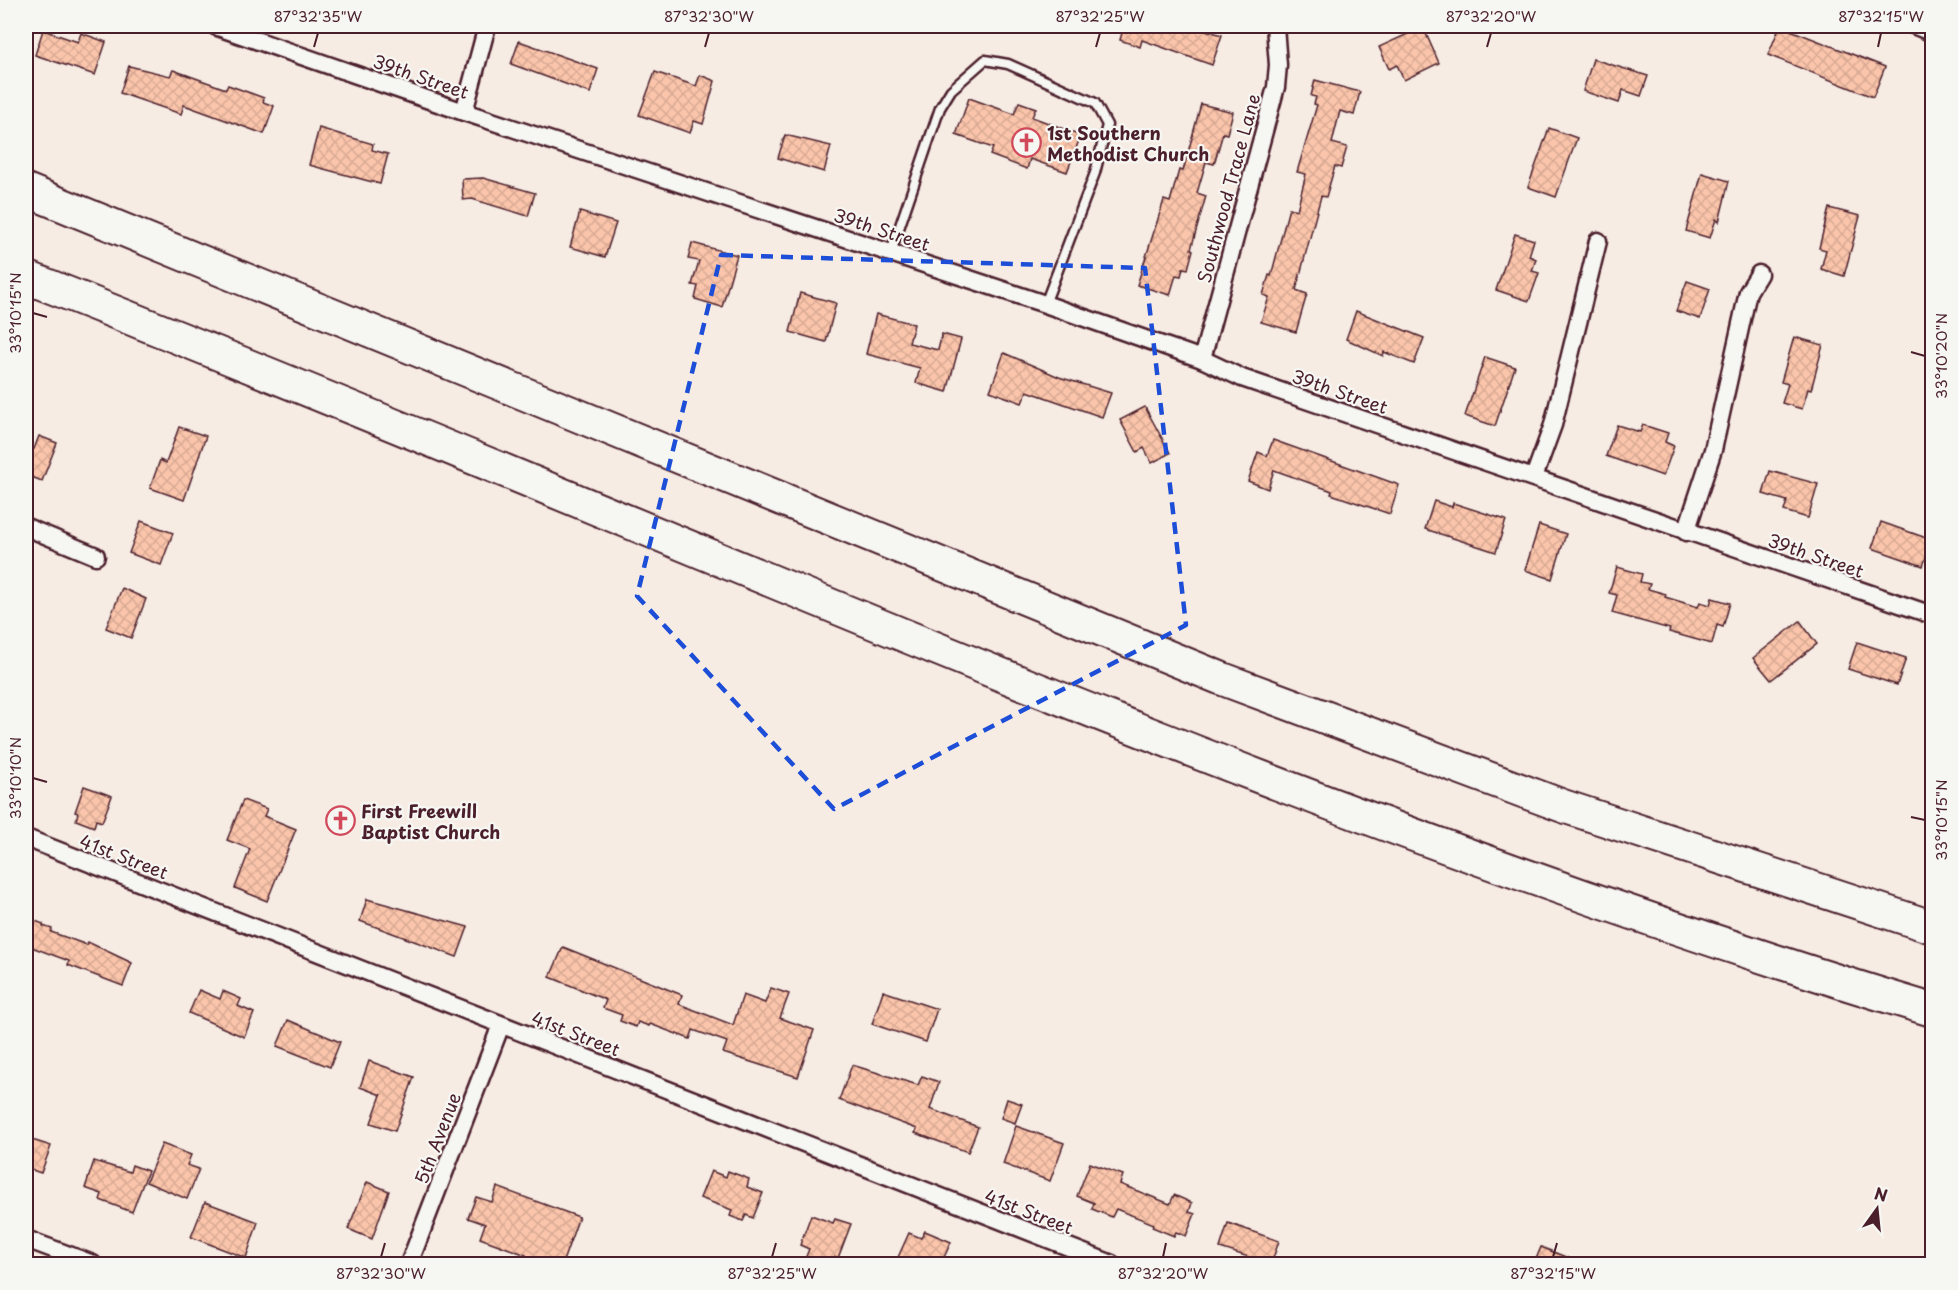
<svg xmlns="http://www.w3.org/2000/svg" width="1958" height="1290" viewBox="0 0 1958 1290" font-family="'Playpen Sans',sans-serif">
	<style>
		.building { fill: url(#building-cross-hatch); stroke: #4a1f2b; stroke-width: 1.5 }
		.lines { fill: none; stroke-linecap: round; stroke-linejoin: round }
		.lane-casing { stroke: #4a1f2b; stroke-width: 13 }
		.street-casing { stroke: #4a1f2b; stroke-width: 21 }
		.highway-casing { stroke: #4a1f2b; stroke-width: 36 }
		.lane { stroke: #f6f6f2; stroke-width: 8 }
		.street { stroke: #f6f6f2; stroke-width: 16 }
		.highway { stroke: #f6f6f2; stroke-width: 32 }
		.marked { fill: none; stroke: #1d4ed8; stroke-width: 4.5; stroke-dasharray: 12 8; stroke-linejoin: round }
		.ticks { fill: none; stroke: #4a1f2b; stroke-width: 2 }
		.labels { text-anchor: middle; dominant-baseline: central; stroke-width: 4.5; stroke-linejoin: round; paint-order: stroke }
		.street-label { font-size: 18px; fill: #4a1f2b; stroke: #f6f6f2 }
		.poi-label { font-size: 18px; font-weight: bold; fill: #4a1f2b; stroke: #f6f6f2; text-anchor: start }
		.neatline { fill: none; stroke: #4a1f2b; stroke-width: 2 }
		.ticks-label { font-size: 15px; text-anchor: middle; fill: #4a1f2b }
	</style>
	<defs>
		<pattern id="building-cross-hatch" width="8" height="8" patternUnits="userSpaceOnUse" patternTransform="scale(1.5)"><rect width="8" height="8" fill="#fac5ab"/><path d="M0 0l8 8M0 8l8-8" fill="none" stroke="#d8a993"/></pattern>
	</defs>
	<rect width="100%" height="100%" fill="#f7ece4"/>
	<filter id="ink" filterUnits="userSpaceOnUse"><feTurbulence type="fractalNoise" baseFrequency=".0167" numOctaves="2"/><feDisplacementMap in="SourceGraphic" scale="12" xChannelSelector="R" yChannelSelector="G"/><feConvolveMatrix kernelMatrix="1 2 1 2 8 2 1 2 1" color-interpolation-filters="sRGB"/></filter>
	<g filter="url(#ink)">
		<g class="building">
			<polygon points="1107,26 1193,26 1222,35 1212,65 1142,40 1140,47 1120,40 1122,33 1106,28"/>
			<polygon points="1780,26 1885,67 1873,97 1768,55"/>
			<polygon points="1423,27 1439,63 1404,80 1397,65 1389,69 1379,47"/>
			<polygon points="43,30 78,42 81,33 106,42 95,75 35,55"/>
			<polygon points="519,41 598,69 590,93 511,64"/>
			<polygon points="1593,59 1648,76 1641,96 1623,90 1619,103 1583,91"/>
			<polygon points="129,66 170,76 173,70 226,89 228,85 264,98 263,102 274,106 264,134 184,105 181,114 120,93"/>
			<polygon points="655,72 696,86 700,75 715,81 703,124 694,121 690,133 639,115"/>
			<polygon points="1315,80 1360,92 1354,115 1340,111 1332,143 1347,147 1341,168 1335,166 1326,197 1321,196 1296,290 1307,294 1296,332 1261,322 1269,297 1263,295 1269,275 1271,276 1289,208 1297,210 1306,174 1297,172 1317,105 1314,104 1316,97 1311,96"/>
			<polygon points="969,98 1014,114 1019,102 1036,108 1032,117 1081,135 1067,172 1030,159 1027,169 990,155 993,148 956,135"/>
			<polygon points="1201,104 1233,112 1227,134 1223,133 1214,164 1206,162 1197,193 1206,196 1191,249 1193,250 1188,269 1183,268 1181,276 1176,275 1170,295 1137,285 1164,200 1170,202 1179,170 1183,171"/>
			<polygon points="319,128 373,144 372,150 388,154 380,184 309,165"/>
			<polygon points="1549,128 1577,138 1556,197 1528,187"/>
			<polygon points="785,135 831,146 824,172 778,158"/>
			<polygon points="1702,173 1729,181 1719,222 1716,219 1710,238 1686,231"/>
			<polygon points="483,178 535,193 528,216 472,199 463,200 462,179"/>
			<polygon points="1829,208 1860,216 1844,276 1821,269 1826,250 1819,248"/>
			<polygon points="580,212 616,223 605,257 570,247"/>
			<polygon points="1515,234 1534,240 1529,256 1536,259 1532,271 1539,273 1529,301 1496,290"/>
			<polygon points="692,243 737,255 722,307 695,299 698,286 692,285 699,261 688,259"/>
			<polygon points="1687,281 1710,289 1700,319 1676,311"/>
			<polygon points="800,293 836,303 826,342 790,332"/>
			<polygon points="1356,311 1424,338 1414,364 1384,352 1383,356 1346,339"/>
			<polygon points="876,314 914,324 909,343 938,350 942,334 961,339 947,392 916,383 920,368 866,354"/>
			<polygon points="1794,337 1823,345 1811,390 1808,389 1802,409 1782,403 1788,384 1781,382"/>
			<polygon points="1004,353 1059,377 1111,393 1102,417 1027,391 1022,403 990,391"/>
			<polygon points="1485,357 1515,367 1495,426 1465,416"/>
			<polygon points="1145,407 1170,453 1152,463 1144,448 1137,452 1120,420"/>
			<polygon points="1617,425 1640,432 1643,425 1668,433 1665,442 1674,446 1663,476 1606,456"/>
			<polygon points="179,427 206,436 184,500 150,488 160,460 166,463"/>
			<polygon points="39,436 57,443 42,481 26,475 26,446 34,449"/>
			<polygon points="1273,440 1399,485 1390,514 1331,494 1332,491 1274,470 1268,489 1248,481 1258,452 1267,456"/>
			<polygon points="1770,471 1818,484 1808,518 1784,511 1787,501 1763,494"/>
			<polygon points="1434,501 1452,507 1453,503 1506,520 1496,552 1425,529"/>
			<polygon points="141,521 173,533 161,565 129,553"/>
			<polygon points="1881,522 1932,540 1923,566 1872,548"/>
			<polygon points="1539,525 1566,534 1552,579 1525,570"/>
			<polygon points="1617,567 1642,574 1640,582 1650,584 1648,589 1666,594 1665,597 1698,607 1700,602 1710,605 1712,598 1730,603 1723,627 1717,625 1712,644 1669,632 1670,629 1612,613 1617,595 1609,593"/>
			<polygon points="122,588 146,599 131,638 106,628"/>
			<polygon points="1800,621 1817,644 1771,680 1753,658"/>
			<polygon points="1857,642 1906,658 1897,685 1848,669"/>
			<polygon points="84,786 112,796 102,822 96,820 94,827 76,820 78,813 75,812"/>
			<polygon points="243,800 267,809 264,816 296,829 267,901 235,888 250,849 227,840"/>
			<polygon points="367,899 468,927 457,957 360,921"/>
			<polygon points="26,917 43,924 43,926 52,929 51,932 87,945 88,942 132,963 123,986 68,965 69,961 26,945"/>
			<polygon points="563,947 682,995 679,1004 733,1025 743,995 765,1003 771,988 789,994 780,1018 814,1030 798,1077 723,1053 727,1042 693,1030 690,1039 650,1024 649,1026 638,1022 636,1027 620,1021 622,1015 603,1008 606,1000 550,977"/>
			<polygon points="199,990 220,999 223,991 241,999 238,1006 254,1013 244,1037 189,1013"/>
			<polygon points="883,991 937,1009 926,1042 872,1024"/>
			<polygon points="288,1020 340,1042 330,1067 277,1046"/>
			<polygon points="369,1061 414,1077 395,1131 371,1123 381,1095 360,1087"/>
			<polygon points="852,1065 918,1085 922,1076 939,1082 930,1109 978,1127 968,1152 915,1133 917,1129 839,1100"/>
			<polygon points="1007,1099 1022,1104 1015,1123 1001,1118"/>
			<polygon points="1016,1126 1064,1143 1050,1181 1003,1164"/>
			<polygon points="26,1138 51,1146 41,1173 26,1168"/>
			<polygon points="162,1144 191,1155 187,1165 199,1169 187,1199 146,1182"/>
			<polygon points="94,1161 130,1172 132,1165 148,1171 132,1212 100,1200 102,1194 85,1188"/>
			<polygon points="1090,1163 1123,1175 1120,1184 1170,1204 1174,1195 1192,1203 1189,1212 1195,1214 1186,1236 1176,1232 1174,1236 1152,1227 1154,1224 1116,1209 1112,1217 1092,1209 1094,1203 1077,1196"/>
			<polygon points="711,1171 726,1177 728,1171 749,1179 747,1187 763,1193 753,1218 746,1215 743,1221 730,1216 732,1210 700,1198"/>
			<polygon points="367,1182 389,1191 372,1239 348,1229"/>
			<polygon points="497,1187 579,1217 562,1264 522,1264 526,1255 480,1238 485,1224 468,1218 476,1197 492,1202"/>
			<polygon points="205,1202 258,1222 246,1258 191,1237"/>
			<polygon points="811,1215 833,1223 835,1219 851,1224 838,1258 835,1257 832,1264 803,1264 809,1249 800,1245"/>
			<polygon points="1228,1223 1279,1241 1271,1264 1220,1248"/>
			<polygon points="925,1231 951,1242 941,1264 895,1264 909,1233 921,1238"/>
			<polygon points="1541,1247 1583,1264 1534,1264"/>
		</g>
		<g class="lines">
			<defs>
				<g id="lane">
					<polyline points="1905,26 1932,37"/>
					<polyline points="891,252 940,108 951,90 985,60 1008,64 1095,103 1107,125 1095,173 1045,304"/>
				</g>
				<g id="street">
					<polyline points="215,26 464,112 1045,304 1202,359 1242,378 1932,615"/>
					<polyline points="464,112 487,26"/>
					<polyline points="1202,359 1276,87 1278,65 1275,26"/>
					<polyline points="1534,477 1553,425 1598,241"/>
					<polyline points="26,527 96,556"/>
					<polyline points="1686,532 1713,450 1748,292 1759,274"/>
					<polyline points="26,838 1112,1264"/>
					<polyline points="26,1239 93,1264"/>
					<polyline points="409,1264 501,1025"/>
				</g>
				<g id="highway">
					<polyline points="26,190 1220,678 1563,806 1932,927"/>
					<path d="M26,277c634,248 1254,537 1906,733"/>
				</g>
			</defs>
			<use href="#lane" class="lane-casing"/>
			<use href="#street" class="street-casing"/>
			<use href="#highway" class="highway-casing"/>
			<use href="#lane" class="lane"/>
			<use href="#street" class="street"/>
			<use href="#highway" class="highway"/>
		</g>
	</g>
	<path class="marked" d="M721,255l424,13 41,357 -352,184 -197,-213z"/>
	<path class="ticks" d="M314,47l4,-14M705,47l4,-14M1096,47l4,-14M1487,47l4,-14M1878,47l3,-14M33,313l14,4M1911,352l14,4M33,778l14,4M1911,817l14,3M381,1257l4,-14M772,1257l4,-14M1163,1257l3,-14M1553,1257l4,-14"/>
	<defs>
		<symbol id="church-ring" viewBox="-11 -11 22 22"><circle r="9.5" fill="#f6f6f2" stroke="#d1495b" stroke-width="1.5"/><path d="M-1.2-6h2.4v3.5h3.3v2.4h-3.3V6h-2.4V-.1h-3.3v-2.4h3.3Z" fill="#d1495b"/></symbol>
	</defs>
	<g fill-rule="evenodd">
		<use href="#church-ring" x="1010" y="126" width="33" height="33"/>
		<use href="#church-ring" x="324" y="804" width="33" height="33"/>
	</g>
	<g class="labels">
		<g class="street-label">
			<text transform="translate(421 76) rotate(19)">39th Street</text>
			<text transform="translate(1228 188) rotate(-75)">Southwood Trace Lane</text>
			<text transform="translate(882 229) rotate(18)">39th Street</text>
			<text transform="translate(1340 391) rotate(19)">39th Street</text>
			<text transform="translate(1816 555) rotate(19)">39th Street</text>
			<text transform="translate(124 856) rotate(21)">41st Street</text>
			<text transform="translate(576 1033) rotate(21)">41st Street</text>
			<text transform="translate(437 1138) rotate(-69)">5th Avenue</text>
			<text transform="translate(1029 1211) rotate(21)">41st Street</text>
		</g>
		<g class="poi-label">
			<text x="1047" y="132">1st Southern<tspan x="1047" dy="21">Methodist Church</tspan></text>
			<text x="361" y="810">First Freewill<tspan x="361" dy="21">Baptist Church</tspan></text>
		</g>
	</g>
	<rect width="1958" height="1290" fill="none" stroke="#f6f6f2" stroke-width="66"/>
	<g transform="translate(1877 1209) rotate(15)" stroke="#f6f6f2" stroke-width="4.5" paint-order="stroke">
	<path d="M0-4.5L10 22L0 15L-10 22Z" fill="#4a1f2b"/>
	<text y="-9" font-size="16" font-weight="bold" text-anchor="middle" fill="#4a1f2b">N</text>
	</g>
	<rect x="33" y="33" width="1892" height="1224" class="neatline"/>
	<g class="ticks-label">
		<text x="318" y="22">87°32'35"W</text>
		<text x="709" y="22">87°32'30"W</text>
		<text x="1100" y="22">87°32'25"W</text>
		<text x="1491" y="22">87°32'20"W</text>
		<text x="1881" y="22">87°32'15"W</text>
		<text transform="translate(16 313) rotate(-90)" y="5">33°10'15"N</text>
		<text transform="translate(1942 356) rotate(-90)" y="5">33°10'20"N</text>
		<text transform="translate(16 778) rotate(-90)" y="5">33°10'10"N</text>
		<text transform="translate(1942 820) rotate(-90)" y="5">33°10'15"N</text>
		<text x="381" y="1279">87°32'30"W</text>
		<text x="772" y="1279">87°32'25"W</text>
		<text x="1163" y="1279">87°32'20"W</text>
		<text x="1553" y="1279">87°32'15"W</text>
	</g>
</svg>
